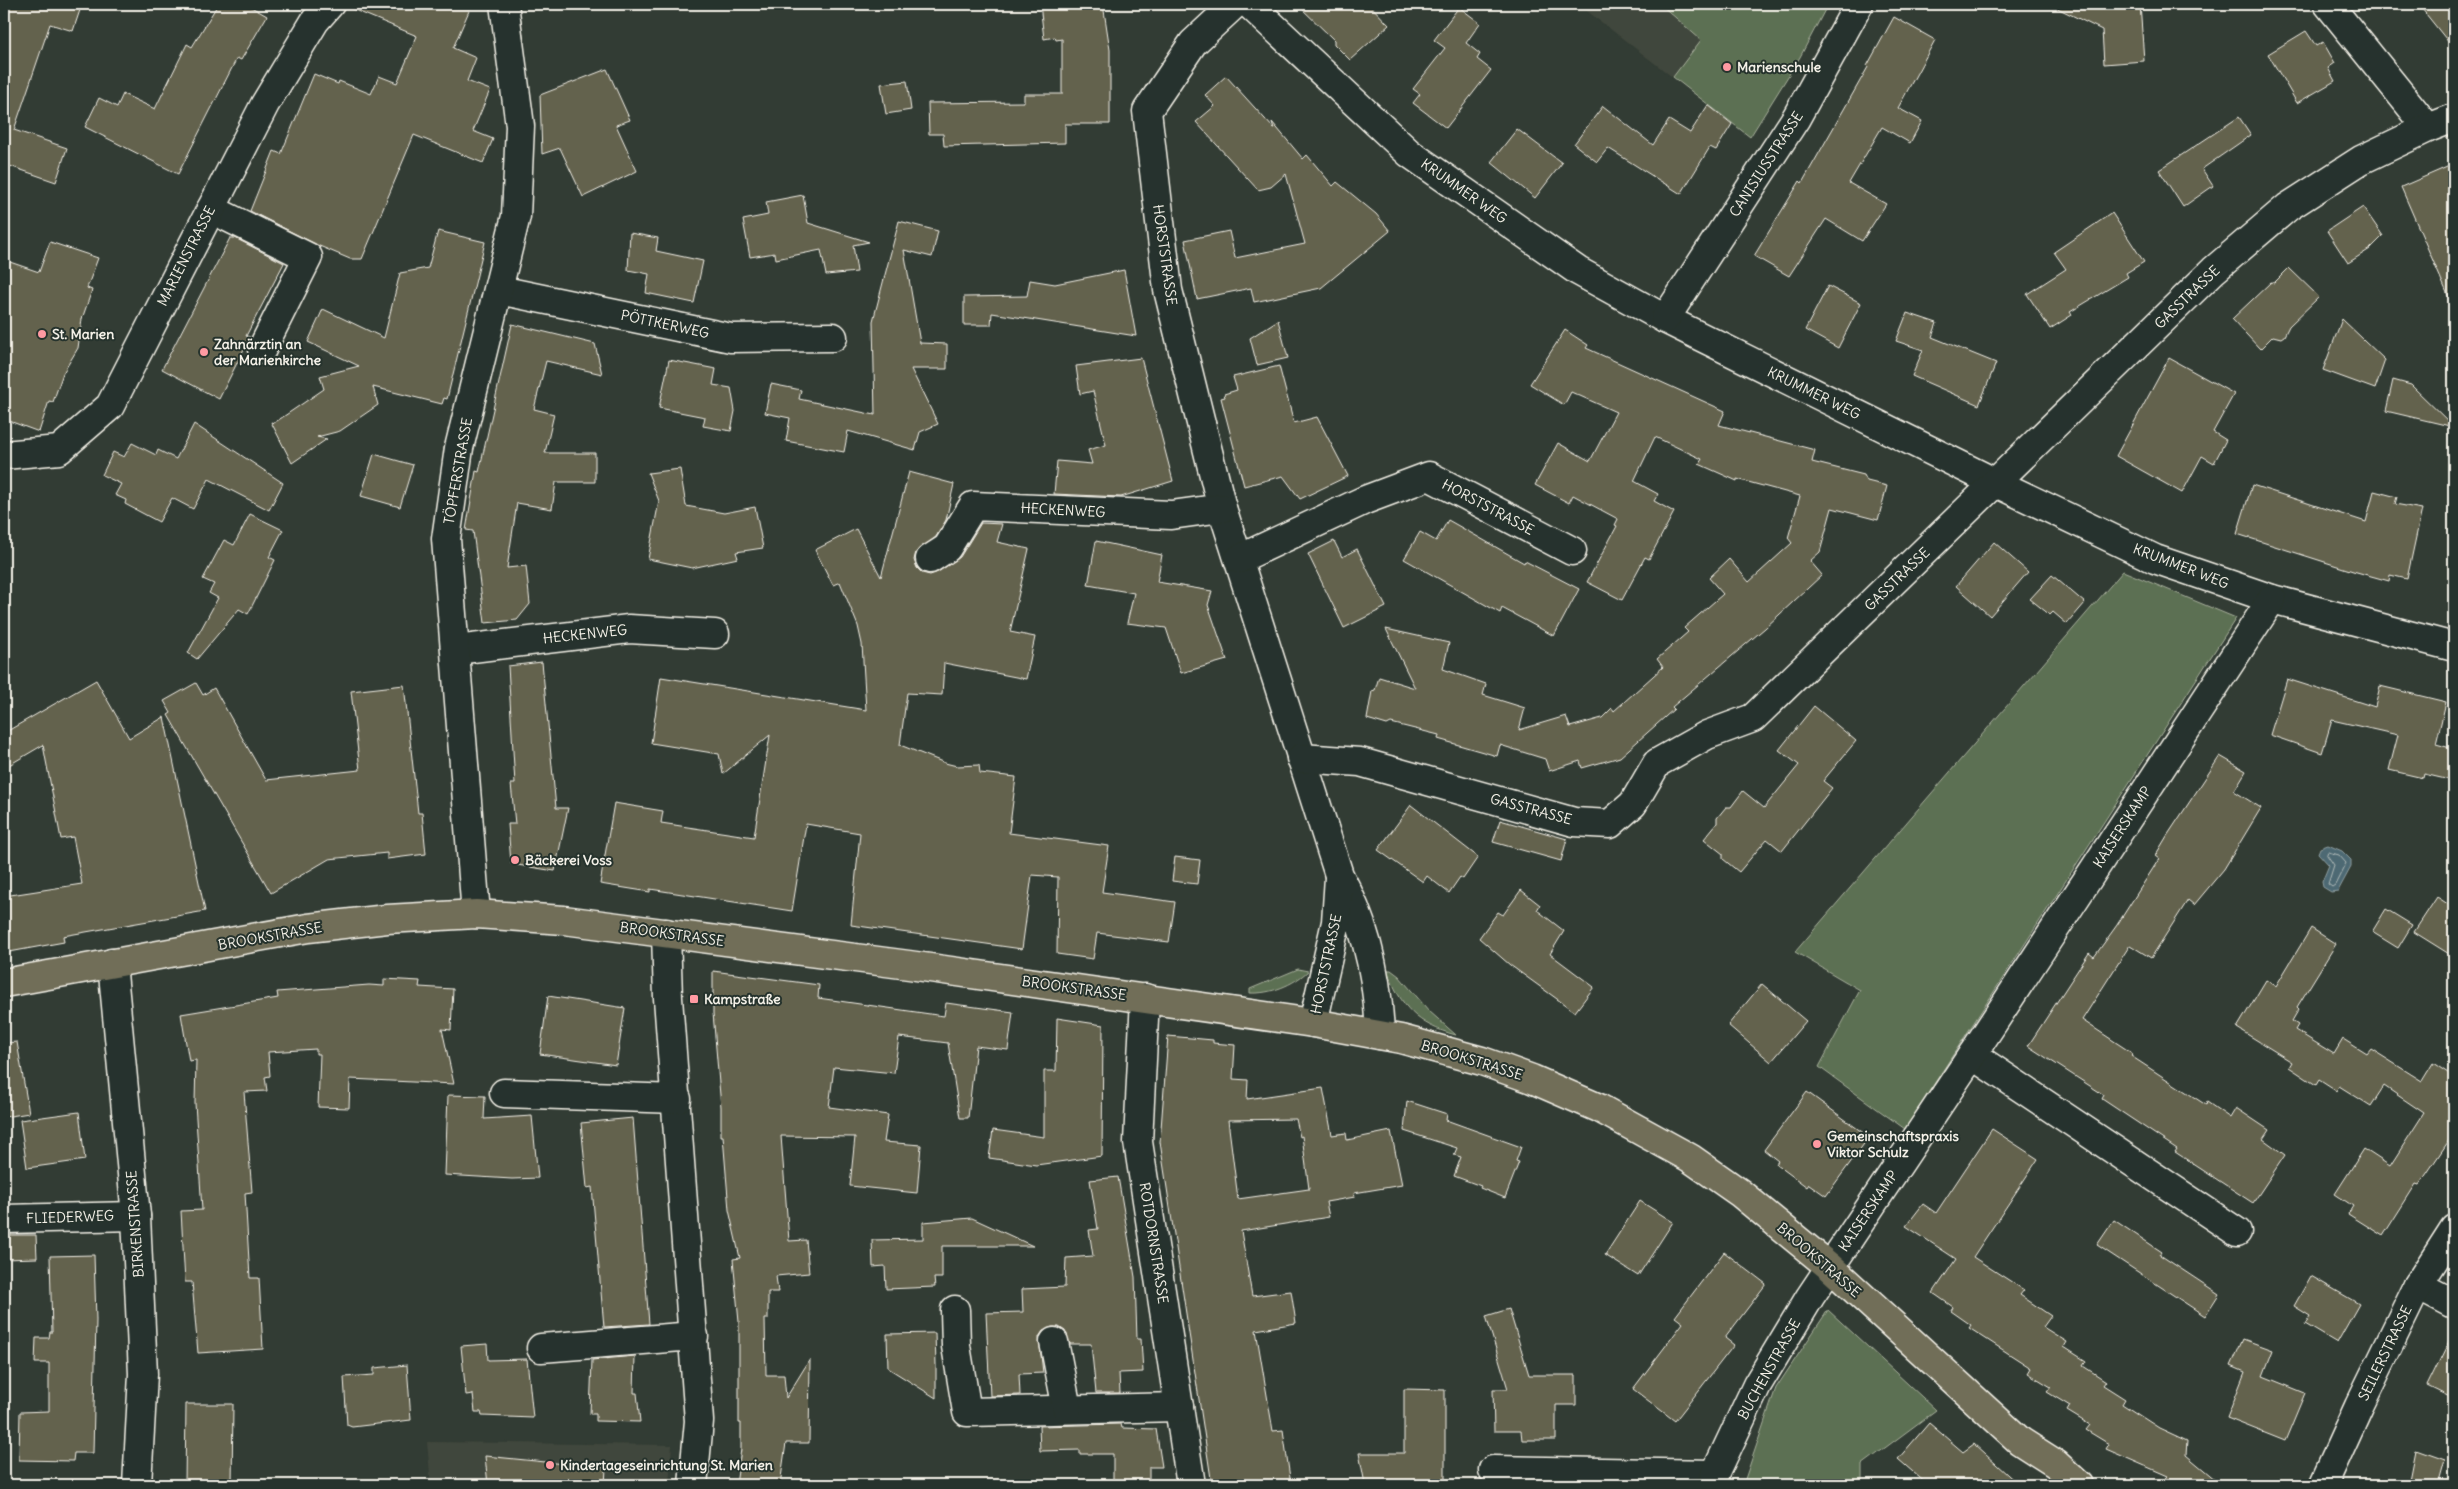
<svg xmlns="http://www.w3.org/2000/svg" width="2458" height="1489" viewBox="0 0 2458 1489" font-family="Delius,sans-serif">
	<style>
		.built { fill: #41473c }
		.green { fill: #5c6f52; stroke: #a8b09d }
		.water { fill: #4d6973; stroke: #909fa2 }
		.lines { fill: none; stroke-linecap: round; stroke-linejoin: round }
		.shore { stroke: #b1bbb9; stroke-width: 1 }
		.building { fill: #64624e; stroke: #f4f1e8; fill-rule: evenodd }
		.minor-casing { stroke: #f4f1e8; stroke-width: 31 }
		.major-casing { stroke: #f4f1e8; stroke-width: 31 }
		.minor { stroke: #26332d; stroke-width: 28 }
		.major { stroke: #716e59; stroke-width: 28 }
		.poi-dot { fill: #ff9aa2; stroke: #26332d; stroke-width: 2 }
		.labels { text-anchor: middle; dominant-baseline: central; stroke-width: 4; stroke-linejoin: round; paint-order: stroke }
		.poi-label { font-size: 14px; font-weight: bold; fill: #f4f1e8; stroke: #26332d; text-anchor: start }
		.street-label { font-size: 14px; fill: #f4f1e8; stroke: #26332d }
	</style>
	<rect width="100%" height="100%" fill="#323c34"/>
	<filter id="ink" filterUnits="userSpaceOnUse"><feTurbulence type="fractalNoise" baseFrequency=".02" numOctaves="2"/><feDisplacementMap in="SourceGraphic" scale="10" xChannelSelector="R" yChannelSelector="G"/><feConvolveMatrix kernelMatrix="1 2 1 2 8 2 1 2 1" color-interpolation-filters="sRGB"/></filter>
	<g filter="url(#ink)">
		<g class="built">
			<polygon points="1578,4 1828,4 1800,57 1750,137"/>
			<polygon points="427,1442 672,1445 669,1485 431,1485"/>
		</g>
		<g class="green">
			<polygon points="1660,4 1659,4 1828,4 1800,57 1750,137 1673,77 1701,40"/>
			<polygon points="2123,571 2236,618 1905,1129 1819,1067 1860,990 1795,952"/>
			<path d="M1298,969l10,2c-15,14 -37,23 -58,22v-4z"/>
			<path d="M1387,970h4l8,6 30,35 27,24c-39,-10 -55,-28 -69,-65z"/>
			<polygon points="1828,1310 1936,1410 1862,1465 1862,1485 1743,1485 1776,1388"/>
		</g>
		<polygon class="water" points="2328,845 2342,851 2351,860 2351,867 2338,891 2331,892 2323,887 2322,882 2329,865 2318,853 2320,848"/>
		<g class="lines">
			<polygon class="shore" points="2328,852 2339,855 2346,863 2335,885 2332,887 2328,884 2334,865 2327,855"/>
		</g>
		<g class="building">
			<polygon points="4,4 82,4 73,31 50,24 14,130 67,148 56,182 4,164"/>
			<polygon points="218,4 246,4 267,16 241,60 237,58 178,174 85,127 99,98 117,107 123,94 155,109 187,44 192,47"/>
			<polygon points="345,4 472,4 453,48 476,58 467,81 490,90 473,131 493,139 483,163 414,135 362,259 350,259 317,245 250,211 274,151 281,154 314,74 338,84 339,81 371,94 379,76 397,83 417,36 345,6"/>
			<polygon points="1040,4 1103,4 1110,50 1110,124 1065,124 1065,143 944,146 943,134 929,134 928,103 1024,102 1024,94 1062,94 1062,39 1056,40 1055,37 1044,39"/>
			<polygon points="1297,4 1369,4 1389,25 1350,60 1334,44 1334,40"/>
			<polygon points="2049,4 2140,4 2144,61 2104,64 2102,30"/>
			<polygon points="2418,4 2454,4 2454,49"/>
			<polygon points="1459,7 1480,23 1466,43 1480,54 1477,59 1491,70 1446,128 1413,103 1420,94 1413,89 1445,48 1434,40"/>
			<polygon points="1894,17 1935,40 1898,108 1922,121 1910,143 1882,127 1849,183 1886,204 1862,241 1826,219 1789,276 1754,256 1800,181 1802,183 1868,67 1867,66"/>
			<polygon points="2306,31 2316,46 2323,42 2335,63 2328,68 2335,81 2297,103 2268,54"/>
			<polygon points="607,69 630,120 616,125 637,171 583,197 560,148 542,154 540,95"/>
			<polygon points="1226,76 1274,129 1272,122 1303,159 1307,155 1333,186 1337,182 1376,214 1390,231 1321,288 1254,302 1251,288 1197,299 1185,240 1229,231 1235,258 1305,244 1286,174 1271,187 1258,190 1196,122 1215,106 1205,95"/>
			<polygon points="907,81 911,110 886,114 881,84"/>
			<polygon points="1708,105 1732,124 1716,150 1710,147 1681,194 1608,148 1597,162 1574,144 1603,106 1653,145 1669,120 1690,133"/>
			<polygon points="2239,117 2251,135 2202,169 2213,186 2183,207 2159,170"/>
			<polygon points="1517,129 1562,163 1535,198 1491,162"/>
			<polygon points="2454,164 2454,309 2401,187"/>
			<polygon points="803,195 808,223 869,242 853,245 857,272 826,275 821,250 776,259 775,253 750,257 743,220 768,215 766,202"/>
			<polygon points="2363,207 2383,236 2370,249 2348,263 2327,231"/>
			<polygon points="2112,213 2144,262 2126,273 2128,277 2070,312 2072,315 2050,329 2027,294 2066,269 2054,252"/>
			<polygon points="899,221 938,231 932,257 904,250 920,343 947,344 947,369 911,369 938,424 920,432 915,450 848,431 844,452 786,441 790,418 765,413 771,384 801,390 799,399 875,415 873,321"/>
			<polygon points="438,231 485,242 447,399 444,398 442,404 373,387 378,405 340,431 317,437 327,439 292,463 271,422 274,423 324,389 320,376 359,366 308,342 323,309 384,338 400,273 428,268"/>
			<polygon points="630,233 658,238 656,251 703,261 694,303 646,293 649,274 628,270"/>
			<polygon points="230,238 235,238 284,263 246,336 250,337 219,399 162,369"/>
			<polygon points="50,242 98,258 87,288 92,290 82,319 78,348 63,373 53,402 49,401 39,432 4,419 4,260 39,272"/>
			<polygon points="2289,268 2319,297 2289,326 2284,336 2281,338 2273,336 2260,349 2232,319 2271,282 2274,283"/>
			<polygon points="1124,270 1136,336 992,313 991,325 964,325 964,297 1027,296 1030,280 1055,284"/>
			<polygon points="1828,286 1861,303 1838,348 1805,330"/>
			<polygon points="1907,313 1937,323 1932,337 1996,363 1979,405 1912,376 1923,350 1896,341"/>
			<polygon points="2342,319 2385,360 2375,389 2323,370"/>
			<polygon points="1278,320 1288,358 1257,365 1250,338"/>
			<polygon points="512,324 595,344 602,374 546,361 534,409 554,414 545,453 595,453 595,482 556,482 552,509 517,503 507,568 526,566 530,604 517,620 485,623 473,531 466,530 476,471 479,472"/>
			<polygon points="1565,330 1588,345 1586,348 1725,411 1719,425 1815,450 1812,462 1864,475 1867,481 1887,486 1878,520 1832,508 1820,552 1810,561 1822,575 1765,628 1672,707 1674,709 1620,757 1582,768 1580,761 1549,771 1545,759 1500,745 1497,756 1438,739 1439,735 1391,723 1387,725 1367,719 1372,691 1375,690 1379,677 1415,688 1386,629 1449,643 1443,669 1486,684 1483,695 1525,708 1519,730 1566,716 1570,727 1602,718 1612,708 1614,711 1663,667 1657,659 1688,632 1684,628 1723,594 1709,578 1729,559 1749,582 1792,543 1788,538 1800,496 1737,479 1737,481 1699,464 1702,459 1655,437 1634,481 1658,494 1654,501 1674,512 1649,559 1645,557 1622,600 1587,582 1617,526 1615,525 1618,519 1573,495 1569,503 1535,485 1558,443 1590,461 1616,412 1571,392 1564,405 1530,384"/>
			<polygon points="1141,358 1173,481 1121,497 1054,494 1057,461 1092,464 1088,450 1106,445 1093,391 1080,394 1076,366"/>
			<polygon points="2169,358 2234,394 2213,432 2226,440 2214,463 2202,456 2182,493 2116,456"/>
			<polygon points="669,360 716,369 713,385 731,388 735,411 731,431 703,426 705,417 659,408"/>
			<polygon points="1279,366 1294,423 1317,417 1348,476 1300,499 1283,476 1244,486 1221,398 1225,397 1224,394 1237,390 1233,377"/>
			<polygon points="2393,380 2411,385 2454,427 2386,411"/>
			<polygon points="194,424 283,483 269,510 209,479 193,509 172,498 159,522 125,504 126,500 115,495 121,484 102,475 113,452 124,457 132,443 156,455 158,450 176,459"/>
			<polygon points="374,454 413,465 400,507 361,496"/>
			<polygon points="680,469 686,506 724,513 755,507 763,548 736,552 738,558 692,568 648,559 659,501 648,473"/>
			<polygon points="909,472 954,484 946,520 936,537 916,552 914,560 917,568 922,573 930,575 938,572 960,557 981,523 1002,524 997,542 1029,549 1010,632 1035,637 1026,679 944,663 942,695 907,693 900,745 945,763 957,766 979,765 980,773 1016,777 1009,833 1109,846 1102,892 1175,902 1169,942 1097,933 1093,959 1057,954 1058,877 1032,875 1022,949 851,925 860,833 806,824 792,911 650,889 650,892 600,884 614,803 663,811 661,823 754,837 770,735 723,774 719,754 651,743 661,677 866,710 862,644 858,626 840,582 833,585 815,550 856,529 881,577"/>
			<polygon points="2252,485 2366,522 2374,491 2397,497 2395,504 2422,509 2407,579 2390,575 2389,581 2353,571 2237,534"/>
			<polygon points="250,514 283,530 269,557 275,560 248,614 239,609 197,659 188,653 218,598 209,593 214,584 203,579 224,540 234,545"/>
			<polygon points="1448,520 1524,563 1525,561 1579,589 1554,636 1502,608 1500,613 1404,559 1420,532 1436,541"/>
			<polygon points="1096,541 1162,555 1157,582 1212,591 1208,605 1227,660 1181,673 1166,628 1127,623 1134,593 1088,585"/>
			<polygon points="1334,541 1342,557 1357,549 1386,607 1344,628 1308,554"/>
			<polygon points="1994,542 2028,572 1990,616 1956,586"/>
			<polygon points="2052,575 2085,603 2067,624 2053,612 2050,615 2030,599"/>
			<polygon points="542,662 556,808 568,808 555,871 511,864 508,824 515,824 511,784 515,784 508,666"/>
			<polygon points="2287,679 2375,707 2380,686 2446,702 2436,744 2454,749 2454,781 2424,774 2423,778 2389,770 2398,735 2332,720 2322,753 2270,735"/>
			<polygon points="96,680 129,738 164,717 205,911 63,936 64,942 4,953 4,896 82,884 73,837 61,839 43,745 4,768 4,733"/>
			<polygon points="196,683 203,695 214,688 266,780 360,770 351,691 404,685 418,813 422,813 426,854 387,859 387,853 329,859 271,893 168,715 171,713 164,701"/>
			<polygon points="1814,706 1856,741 1823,781 1832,788 1782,851 1767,839 1739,872 1723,859 1723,854 1704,839 1717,823 1717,818 1726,807 1731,807 1743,791 1764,808 1799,765 1779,750"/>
			<polygon points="2220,756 2246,771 2234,791 2261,808 2224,869 2194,905 2188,900 2151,958 2130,945 2082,1020 2132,1053 2131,1056 2206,1105 2207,1102 2230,1118 2236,1108 2269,1130 2263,1139 2285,1155 2253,1203 2175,1152 2177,1149 2102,1099 2104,1095 2028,1046 2089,953 2094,957 2117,925 2159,859 2155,856 2167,836"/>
			<polygon points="1411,805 1478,857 1463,879 1460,877 1449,893 1427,876 1423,882 1378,850"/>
			<polygon points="1500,820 1567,839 1561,861 1493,842"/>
			<polygon points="1175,857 1200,860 1197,884 1172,881"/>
			<polygon points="1521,890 1540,905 1537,910 1564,931 1550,954 1594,987 1575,1012 1510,965 1479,938 1498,912 1503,915"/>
			<polygon points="2437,897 2454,908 2454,957 2414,932"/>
			<polygon points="2386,909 2412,925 2398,948 2372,932"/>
			<polygon points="2311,928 2336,944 2297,1007 2299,1009 2292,1021 2298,1025 2295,1030 2334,1054 2343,1039 2367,1054 2371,1049 2422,1081 2433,1063 2454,1077 2454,1133 2419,1185 2416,1184 2383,1236 2348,1214 2353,1206 2335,1194 2364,1149 2390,1166 2424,1113 2384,1086 2371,1106 2339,1086 2336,1091 2319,1080 2316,1085 2289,1067 2292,1062 2237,1028 2266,980 2276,986"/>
			<polygon points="713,971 819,985 818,998 944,1016 946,1003 1013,1012 1008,1050 976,1046 968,1118 960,1118 948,1043 899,1037 894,1073 834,1067 829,1107 888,1115 884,1142 921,1145 917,1193 850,1186 855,1137 781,1136 789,1241 806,1240 809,1273 776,1276 778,1292 768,1292 768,1319 765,1319 766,1375 784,1375 786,1398 810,1359 809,1443 786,1443 780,1485 736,1485 741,1449 741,1423 739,1423 739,1322 733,1259 740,1258 729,1210 723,1136 721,1136 721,1107 713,1013"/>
			<polygon points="384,979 420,981 419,987 453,989 451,1030 442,1029 454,1084 350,1079 349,1108 318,1107 320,1054 316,1054 316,1049 268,1052 270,1076 265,1077 267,1091 244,1092 252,1192 245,1193 250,1278 259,1278 263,1349 198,1353 192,1282 185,1282 181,1211 202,1210 195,1103 196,1060 189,1061 181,1014 278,998 277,992 369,985 384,986"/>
			<polygon points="1762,984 1806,1021 1771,1062 1728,1025"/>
			<polygon points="548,996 625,1008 616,1065 540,1054"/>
			<polygon points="1057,1018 1103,1025 1102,1156 1036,1165 989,1158 993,1130 1044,1137 1044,1071 1056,1071"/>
			<path d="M1168,1036l45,4v3l22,2 -2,34 15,1 -1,19 76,-11 9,47 14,-2 1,7 44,-9 11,54 -48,8 1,4 -29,5 3,15 -88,14 11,65 39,-5 5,32 -40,7 17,101 10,-1 8,55h-79l-52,-343zM1296,1119l4,18 2,-1 7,53 -71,10 -10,-79z"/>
			<polygon points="17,1042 29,1113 4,1117 4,1043"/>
			<polygon points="1807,1092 1869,1137 1826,1196 1809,1184 1807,1187 1776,1164 1778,1161 1764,1150"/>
			<polygon points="448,1095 485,1096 484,1119 532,1116 538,1178 512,1179 445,1175"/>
			<polygon points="1407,1101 1447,1114 1446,1120 1521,1147 1516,1161 1519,1162 1505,1198 1480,1188 1481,1186 1454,1176 1461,1157 1454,1155 1457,1148 1404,1131"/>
			<polygon points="79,1112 85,1160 27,1168 20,1120"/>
			<polygon points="633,1118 649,1324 604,1327 592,1187 587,1188 581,1123"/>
			<polygon points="1992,1129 2038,1159 1973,1257 2024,1290 2020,1295 2051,1316 2043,1327 2067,1342 2064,1347 2086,1361 2083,1366 2106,1381 2103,1385 2125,1399 2122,1404 2159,1428 2187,1441 2186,1455 2222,1485 2160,1485 2168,1476 2106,1449 2109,1444 2086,1430 2090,1425 2067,1411 2070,1406 2047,1392 2051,1387 2028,1373 2031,1368 1969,1328 1971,1325 1951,1311 1953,1307 1933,1293 1956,1259 1906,1226 1923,1204 1936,1213"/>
			<polygon points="1118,1177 1135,1277 1137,1339 1141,1339 1143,1372 1119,1373 1120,1393 1096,1393 1091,1344 1070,1344 1065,1331 1059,1327 1052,1327 1043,1331 1039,1337 1043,1373 1019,1374 1020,1395 990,1396 986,1313 1023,1312 1022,1289 1065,1287 1066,1258 1093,1256 1089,1230 1098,1229 1090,1180"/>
			<polygon points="1640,1201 1673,1222 1638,1276 1605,1255"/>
			<polygon points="972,1218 1033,1246 942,1246 942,1278 934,1278 935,1287 886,1289 885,1266 873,1267 872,1240 923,1239 923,1222"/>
			<polygon points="2114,1220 2162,1252 2160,1255 2219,1294 2205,1316 2097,1245"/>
			<polygon points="4,1235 36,1235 37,1258 4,1259"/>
			<polygon points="1724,1252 1766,1284 1725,1338 1734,1345 1675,1421 1633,1389 1683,1323 1675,1317"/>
			<polygon points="94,1255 96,1320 93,1453 74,1453 73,1461 19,1460 20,1412 49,1411 49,1363 35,1363 36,1338 49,1338 50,1332 52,1332 50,1256"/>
			<polygon points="2311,1276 2359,1304 2337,1343 2305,1324 2310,1316 2294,1306"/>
			<polygon points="1509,1309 1529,1375 1576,1375 1576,1405 1556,1405 1556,1440 1522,1440 1521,1431 1494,1431 1493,1389 1508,1389 1486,1316"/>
			<polygon points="2454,1331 2454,1399 2427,1386"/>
			<polygon points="935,1333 936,1365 936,1398 888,1368 887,1334"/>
			<polygon points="2243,1339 2273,1350 2263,1376 2305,1393 2285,1441 2227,1418 2245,1372 2231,1366"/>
			<polygon points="487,1344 488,1360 527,1359 533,1418 482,1416 481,1412 475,1412 473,1394 466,1395 461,1346"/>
			<polygon points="635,1356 634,1393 637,1393 640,1422 596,1421 596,1414 590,1414 592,1360"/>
			<polygon points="407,1365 411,1420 352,1427 347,1425 344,1377 374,1375 374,1368"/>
			<polygon points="1404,1389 1445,1390 1445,1485 1365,1484 1359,1453 1404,1453"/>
			<polygon points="186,1404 233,1404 232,1485 185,1485"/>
			<polygon points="1929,1423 1963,1452 1974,1444 2019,1485 1928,1485 1898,1459"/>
			<polygon points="1121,1424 1122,1428 1156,1429 1162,1467 1149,1467 1149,1485 1113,1485 1113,1454 1080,1454 1080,1450 1040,1451 1039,1426"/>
			<polygon points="2416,1450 2444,1460 2437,1485 2409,1485"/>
			<polygon points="485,1456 606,1468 605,1485 488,1485"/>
		</g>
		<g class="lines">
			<defs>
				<g id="minor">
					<path d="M1235,4l-42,39 -46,68 21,179 54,218 117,367c28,50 39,104 41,160"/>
					<polyline points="1249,4 1409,153 1578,271 1665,319 1996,483 2155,559 2272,599 2454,647"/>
					<polyline points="2328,4 2428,128"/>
					<polyline points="211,209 308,257 262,349"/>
					<polyline points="499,290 731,338 833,337"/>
					<polyline points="1665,319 1796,118 1859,4"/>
					<polyline points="4,455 59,450 110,406 265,104 315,21 330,4"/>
					<polyline points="930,559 947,548 973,506 1171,515 1222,508"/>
					<polyline points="1239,559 1365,500 1429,476 1572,551"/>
					<polyline points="456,650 629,629 715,634"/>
					<polyline points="1301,758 1360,762 1574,822 1610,824 1633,804 1657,763 1707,735 1753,718 2214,270 2288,207 2361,160 2428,128 2454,118"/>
					<polyline points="476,914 446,539 459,448 516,216 520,126 504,4"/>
					<polyline points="666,933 668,998 699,1421 693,1485"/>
					<polyline points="112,963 136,1216 143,1374 137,1485"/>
					<polyline points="1145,998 1138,1142 1191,1485"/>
					<polyline points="1313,1023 1336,922 1339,877"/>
					<polyline points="1972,1055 2237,1232"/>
					<polyline points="504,1093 677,1099"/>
					<polyline points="4,1219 136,1216"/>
					<polyline points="2418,1285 2454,1304"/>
					<polyline points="955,1310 956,1346 967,1412 1179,1407"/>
					<polyline points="1054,1342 1067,1409"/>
					<polyline points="541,1348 694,1336"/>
					<polyline points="1493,1470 1715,1474"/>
					<polyline points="1713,1485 1715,1474 1757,1385 1810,1297 1972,1055 2272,599"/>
					<polyline points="2323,1485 2359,1406 2418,1285 2454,1229"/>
				</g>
				<polyline id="major" points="4,983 308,928 387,919 476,914 564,920 909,965 1313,1023 1401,1039 1482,1061 1532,1079 1599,1108 1690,1158 1740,1193 1830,1267 2020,1441 2056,1464 2079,1485"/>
			</defs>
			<use href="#minor" class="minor-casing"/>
			<use href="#major" class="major-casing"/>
			<use href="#minor" class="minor"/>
			<use href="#major" class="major"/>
		</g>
	</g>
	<g class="poi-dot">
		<circle cx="1727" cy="67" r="5"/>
		<circle cx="42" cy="334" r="5"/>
		<circle cx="204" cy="352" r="5"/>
		<circle cx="515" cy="860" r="5"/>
		<rect x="689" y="994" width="10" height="10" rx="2.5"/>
		<circle cx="1817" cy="1144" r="5"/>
		<circle cx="550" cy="1465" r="5"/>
	</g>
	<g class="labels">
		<g class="poi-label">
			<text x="1737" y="67">Marienschule</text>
			<text x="52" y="334">St. Marien</text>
			<text x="214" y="344">Zahnärztin an<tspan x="214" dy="16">der Marienkirche</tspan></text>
			<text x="525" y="860">Bäckerei Voss</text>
			<text x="704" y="999">Kampstraße</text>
			<text x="1827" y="1136">Gemeinschaftspraxis<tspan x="1827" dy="16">Viktor Schulz</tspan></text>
			<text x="560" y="1465">Kindertageseinrichtung St. Marien</text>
		</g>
		<g class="street-label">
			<text transform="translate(1766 164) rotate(-57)">CANISIUSSTRASSE</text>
			<text transform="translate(1464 191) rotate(35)">KRUMMER WEG</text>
			<text transform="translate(1165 255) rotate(82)">HORSTSTRASSE</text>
			<text transform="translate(186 256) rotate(-63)">MARIENSTRASSE</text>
			<text transform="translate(2187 297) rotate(-44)">GASSTRASSE</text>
			<text transform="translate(665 324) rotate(12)">PÖTTKERWEG</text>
			<text transform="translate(1814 393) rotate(26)">KRUMMER WEG</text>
			<text transform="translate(458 471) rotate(-80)">TÖPFERSTRASSE</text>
			<text transform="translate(1488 507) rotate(28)">HORSTSTRASSE</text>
			<text transform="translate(1063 510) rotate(3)">HECKENWEG</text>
			<text transform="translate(2181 566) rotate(21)">KRUMMER WEG</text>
			<text transform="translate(1897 579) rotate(-44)">GASSTRASSE</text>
			<text transform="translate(585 634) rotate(-6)">HECKENWEG</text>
			<text transform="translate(1531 809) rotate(15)">GASSTRASSE</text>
			<text transform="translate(2122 827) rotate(-57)">KAISERSKAMP</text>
			<text transform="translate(672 934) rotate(8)">BROOKSTRASSE</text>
			<text transform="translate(270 936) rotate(-10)">BROOKSTRASSE</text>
			<text transform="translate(1326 964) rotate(-78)">HORSTSTRASSE</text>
			<text transform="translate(1074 988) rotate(8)">BROOKSTRASSE</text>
			<text transform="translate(1472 1060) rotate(17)">BROOKSTRASSE</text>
			<text transform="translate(1868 1211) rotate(-56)">KAISERSKAMP</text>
			<text transform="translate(70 1217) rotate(-2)">FLIEDERWEG</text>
			<text transform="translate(135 1224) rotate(-94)">BIRKENSTRASSE</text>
			<text transform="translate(1154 1243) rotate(81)">ROTDORNSTRASSE</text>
			<text transform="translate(1819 1260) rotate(41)">BROOKSTRASSE</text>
			<text transform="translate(2385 1353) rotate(-64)">SEILERSTRASSE</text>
			<text transform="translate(1769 1369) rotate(-61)">BUCHENSTRASSE</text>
		</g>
	</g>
	<rect width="2458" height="1489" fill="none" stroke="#26332d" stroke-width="20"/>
	<rect x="10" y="10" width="2438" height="1469" fill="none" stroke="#f4f1e8" stroke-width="2" filter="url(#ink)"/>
</svg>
